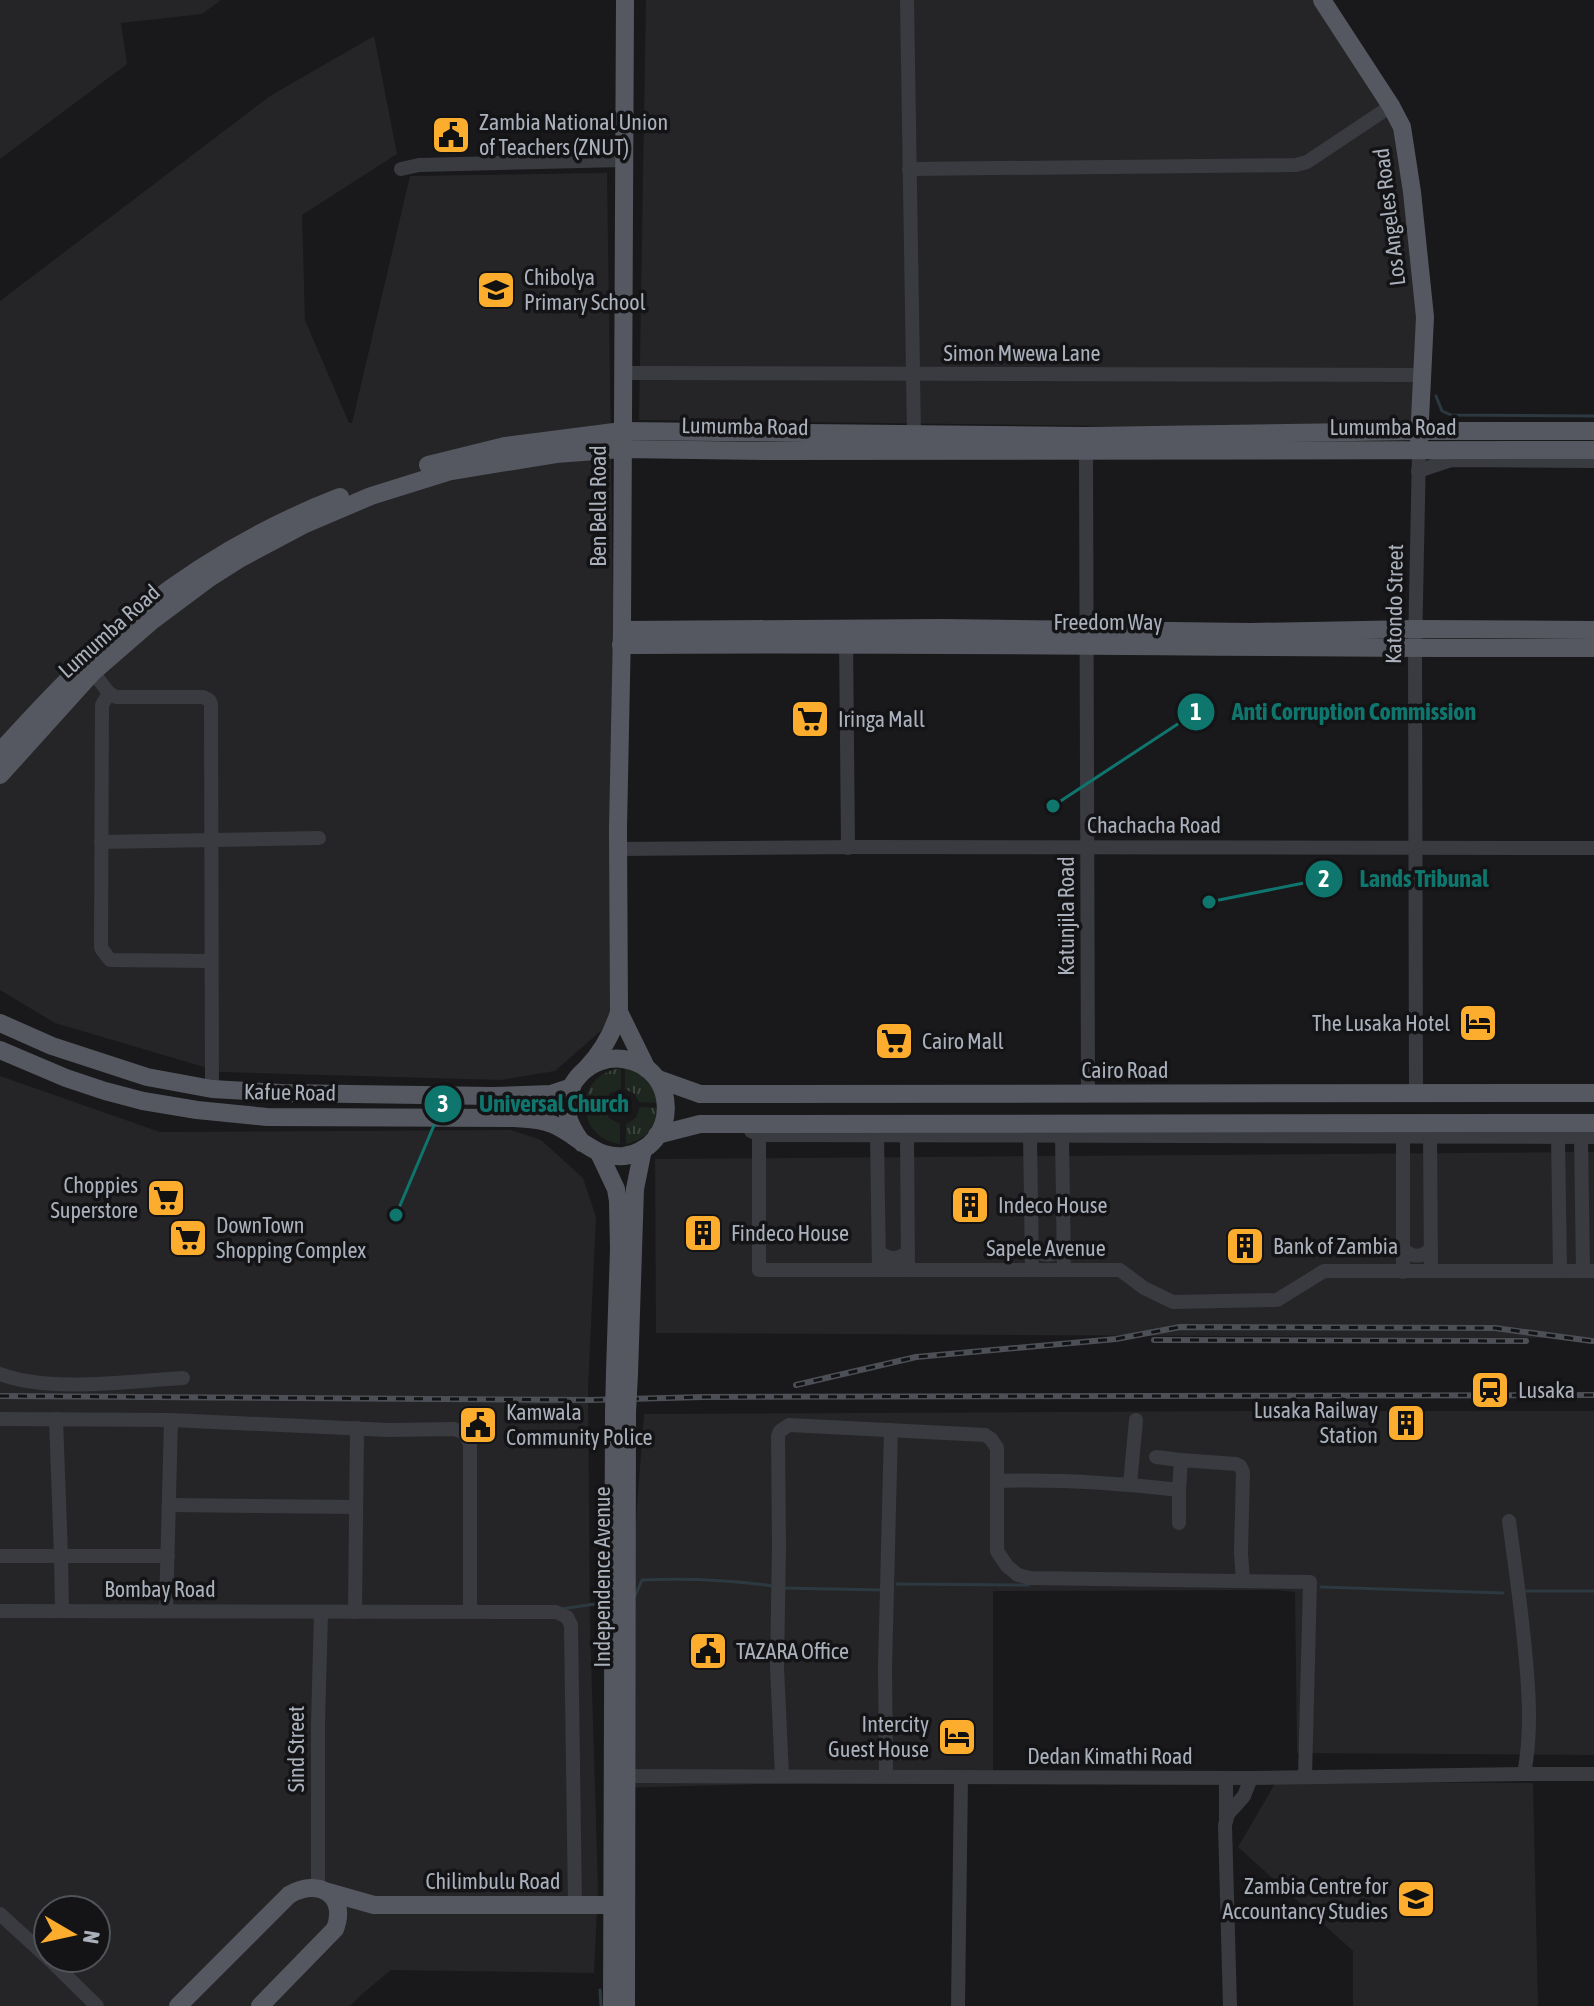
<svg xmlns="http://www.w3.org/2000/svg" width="1594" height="2006" viewBox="0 0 1594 2006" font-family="'Asap Condensed',sans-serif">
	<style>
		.built { fill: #252528; fill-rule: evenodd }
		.grass { fill: url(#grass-tufts) }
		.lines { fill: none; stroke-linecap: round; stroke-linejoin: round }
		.stream { stroke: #2d3940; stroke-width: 3 }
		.minor { stroke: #393b40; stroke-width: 14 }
		.major { stroke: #555860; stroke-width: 18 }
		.rail-casing { stroke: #4c4f56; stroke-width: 6 }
		.rail { stroke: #141416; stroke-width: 3; stroke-dasharray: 9; stroke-linecap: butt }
		.major-bridge { stroke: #555860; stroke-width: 18 }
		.labels { text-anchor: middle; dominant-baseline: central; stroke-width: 7; stroke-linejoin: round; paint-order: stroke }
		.poi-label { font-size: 22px; fill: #aab1bc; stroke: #141416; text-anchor: start }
		.street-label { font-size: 22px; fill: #aab1bc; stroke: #141416 }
		.leader { fill: none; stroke: #0f766e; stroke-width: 3 }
		.callout-dot { fill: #0f766e; stroke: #141416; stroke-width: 3 }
		.mark-label { font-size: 24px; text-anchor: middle; font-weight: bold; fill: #fff }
		.callout-label { font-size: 24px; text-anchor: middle; font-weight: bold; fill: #0f766e; stroke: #141416; stroke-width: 7; stroke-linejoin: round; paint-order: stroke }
	</style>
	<defs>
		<pattern id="grass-tufts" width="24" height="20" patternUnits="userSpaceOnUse" patternTransform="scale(2)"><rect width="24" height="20" fill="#1e271f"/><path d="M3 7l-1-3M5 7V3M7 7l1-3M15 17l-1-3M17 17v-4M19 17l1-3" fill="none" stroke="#3c443e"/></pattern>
	</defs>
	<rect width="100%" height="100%" fill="#19191b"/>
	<g class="built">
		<polygon points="0,0 221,0 202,14 121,23 127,64 0,159"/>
		<polygon points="646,0 1320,0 1400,124 1424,311 1418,430 639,420"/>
		<polygon points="374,36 397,154 302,215 305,320 349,423 352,423 410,176 607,173 619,1015 555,1071 501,1080 221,1072 55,1023 0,990 0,301 270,96"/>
		<path d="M0,1076l160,56 351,-2 30,10 42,38 13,39 -8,172 2,235 8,263 -4,86 -203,-3 -30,25 -11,11h-350zM48,1910h48v48h-48z"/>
		<polygon points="1594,1152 1594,1338 656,1333 655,1159"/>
		<polygon points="1245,1411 1594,1411 1594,1755 1297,1753 1295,1592 1276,1590 993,1591 993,1778 616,1788 644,1414"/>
		<polygon points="1276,1782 1533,1783 1538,2006 1353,2006 1353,1951 1238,1847"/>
	</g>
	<g class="grass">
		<path d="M621,1068v21l-11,4 -5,11 -20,-1c3,-20 16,-32 36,-35z"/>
		<path d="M625,1068c21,4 27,17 35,35l-21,-1 -4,-8 -10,-5z"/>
		<path d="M640,1107l20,1c-5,19 -13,31 -34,36v-20l10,-6z"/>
		<path d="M585,1109h20l4,9 11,6v20c-21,-4 -31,-15 -35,-35z"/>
	</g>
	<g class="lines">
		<g class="stream">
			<polyline points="1436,396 1442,411 1451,415 1594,416"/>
			<polyline points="897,1584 1029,1585"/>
			<polyline points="1321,1587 1503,1593"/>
			<polyline points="782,1588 882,1590"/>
			<polyline points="1526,1591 1594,1591"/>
			<path d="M635,1596l7,-16c44,-2 88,0 131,6"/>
			<polyline points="561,1609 602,1603"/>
			<polyline points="600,1990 601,2006"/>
		</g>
		<g class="minor">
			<polyline points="907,0 914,435"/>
			<polyline points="401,169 419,165 623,160"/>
			<polyline points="909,169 1296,165 1307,162 1391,106"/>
			<polyline points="622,373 1422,375"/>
			<polyline points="1086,450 1088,1094"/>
			<polyline points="1418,471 1451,460 1594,461"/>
			<polyline points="846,636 848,848"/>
			<polyline points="88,666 109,693 102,705 101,948 110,960 211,961"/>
			<polyline points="109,693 116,697 203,697 209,700 211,704 212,1089"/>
			<polyline points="101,842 319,838"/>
			<polyline points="618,849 861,847 1594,848"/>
			<polyline points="1416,1093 1415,649 1419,451"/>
			<polyline points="751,1131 759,1135 1594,1137"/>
			<polyline points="759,1135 759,1270 1120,1270 1144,1288 1173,1302 1277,1300 1324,1271 1594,1271"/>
			<polyline points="877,1135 879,1270"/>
			<polyline points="907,1135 908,1270"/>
			<polyline points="1030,1136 1032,1270"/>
			<polyline points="1062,1136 1064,1270"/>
			<polyline points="1403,1136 1403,1272"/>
			<polyline points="1430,1136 1431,1271"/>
			<polyline points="1558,1137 1560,1271"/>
			<polyline points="1581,1137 1583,1271"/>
			<path d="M1032,1248c11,9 20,9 31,1"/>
			<path d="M1403,1249c10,9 18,9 28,0"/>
			<path d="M879,1252c10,8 19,8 29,0"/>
			<path d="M0,1374c51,19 129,7 183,4"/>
			<polyline points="0,1419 171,1420 389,1430 454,1429 465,1433 470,1444 470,1612"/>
			<polyline points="1156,1457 1181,1460"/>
			<path d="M997,1481c61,-2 121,2 182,9l2,-30 55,4 4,2 3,6 -2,81 2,28"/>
			<polyline points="1130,1484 1136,1420"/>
			<polyline points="1179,1490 1179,1523"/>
			<polyline points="169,1505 356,1507"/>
			<path d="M1509,1521c6,43 12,86 16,129 4,42 7,82 -1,124"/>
			<polyline points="0,1556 61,1556 56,1419"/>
			<polyline points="0,1611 556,1612 567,1617 571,1625 575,1905"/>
			<polyline points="62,1611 61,1556 168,1556"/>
			<polyline points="166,1611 171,1420"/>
			<polyline points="355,1612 357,1428"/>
			<polyline points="626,1776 1251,1778 1524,1774 1594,1774"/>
			<polyline points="782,1776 777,1667 779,1546 778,1436 780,1431 789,1425 985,1435 991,1439 997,1448 997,1551 1007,1566 1018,1575 1030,1578 1310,1582 1305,1777"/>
			<polyline points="886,1776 885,1667 891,1430"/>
			<polyline points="1226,1778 1226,1819"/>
			<polyline points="318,1887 318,1724 321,1612"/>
			<polyline points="0,1914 48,1958"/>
			<polyline points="48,1958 97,2006"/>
			<polyline points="958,2006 961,1778"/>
			<polyline points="1230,2006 1225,1825 1228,1814 1244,1796 1251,1778"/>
		</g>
		<g class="major">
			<polyline points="1322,0 1391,106 1402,127 1412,192 1425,317 1419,440"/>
			<polyline points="428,465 505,446 622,431 1084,436 1420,431 1594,431"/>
			<polyline points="622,630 943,628 1250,632 1415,629 1594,630"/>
			<path d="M621,645c325,-3 649,4 973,3"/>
			<path d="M0,752c34,-38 69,-75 107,-110 12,-11 24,-23 36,-33 59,-46 127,-85 197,-112"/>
			<polyline points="0,775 93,672 153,620 208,579 241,558 303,525 371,496 451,471 556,454 622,449 771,451 1594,450"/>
			<polyline points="619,1012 647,1069"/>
			<polyline points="0,1023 52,1046 147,1077 212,1089 281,1093 493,1096 551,1094 572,1087"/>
			<path d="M0,1050l66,28 39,13 38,10 54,9 70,7 248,1c12,1 26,1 37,6 25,10 42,35 72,32 56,-8 56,-89 -1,-97 -32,-4 -62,24 -55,57 2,10 8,18 14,27"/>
			<path d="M586,1069c16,-17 26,-34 33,-57l-1,-183 4,-199 3,-630"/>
			<polyline points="658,1079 700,1094 1594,1093"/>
			<polyline points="657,1135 700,1124 1594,1123"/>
			<polyline points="599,1153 616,1189 618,1201 619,1249 615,1372"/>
			<polyline points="629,1374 635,1189 643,1149"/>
			<polyline points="328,1892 374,1905 611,1905"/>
			<path d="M178,2006l111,-111c29,-18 59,0 46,34l-75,77"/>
			<polyline points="612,2006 614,1413"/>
			<polyline points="626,2006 627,1412"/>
		</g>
		<defs>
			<g id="rail">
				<polyline points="1154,1340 1526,1341"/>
				<polyline points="796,1385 916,1357 1116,1339 1180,1327 1495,1328 1592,1341"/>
				<polyline points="0,1396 590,1400 703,1397 1594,1395"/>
			</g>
		</defs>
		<use href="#rail" class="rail-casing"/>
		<use href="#rail" class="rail"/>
		<g class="major-bridge">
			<polyline points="627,1412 629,1374"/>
			<polyline points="614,1413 615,1372"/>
		</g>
	</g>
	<defs>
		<symbol id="civic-square" viewBox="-11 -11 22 22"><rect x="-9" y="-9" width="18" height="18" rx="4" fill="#fdad2e" stroke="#141416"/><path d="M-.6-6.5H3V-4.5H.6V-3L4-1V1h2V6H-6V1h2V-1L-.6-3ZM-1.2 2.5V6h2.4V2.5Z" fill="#111"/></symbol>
		<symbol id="school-square" viewBox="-11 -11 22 22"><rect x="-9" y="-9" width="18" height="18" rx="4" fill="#fdad2e" stroke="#141416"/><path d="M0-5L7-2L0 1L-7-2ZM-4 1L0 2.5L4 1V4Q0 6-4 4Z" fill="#111"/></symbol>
		<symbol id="supermarket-square" viewBox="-11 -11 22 22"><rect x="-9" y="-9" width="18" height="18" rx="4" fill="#fdad2e" stroke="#141416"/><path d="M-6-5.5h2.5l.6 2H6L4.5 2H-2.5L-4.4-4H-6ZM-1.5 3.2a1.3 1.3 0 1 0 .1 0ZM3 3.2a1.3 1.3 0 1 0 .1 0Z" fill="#111"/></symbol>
		<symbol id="hotel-square" viewBox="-11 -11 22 22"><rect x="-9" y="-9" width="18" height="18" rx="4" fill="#fdad2e" stroke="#141416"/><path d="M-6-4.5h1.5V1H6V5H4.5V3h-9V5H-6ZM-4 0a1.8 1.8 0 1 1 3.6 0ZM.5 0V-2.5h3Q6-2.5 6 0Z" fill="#111"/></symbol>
		<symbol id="building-square" viewBox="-11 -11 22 22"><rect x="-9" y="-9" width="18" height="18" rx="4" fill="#fdad2e" stroke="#141416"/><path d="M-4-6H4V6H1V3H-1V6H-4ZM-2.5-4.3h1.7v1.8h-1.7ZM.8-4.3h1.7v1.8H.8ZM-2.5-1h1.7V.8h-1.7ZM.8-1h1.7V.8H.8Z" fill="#111"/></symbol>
		<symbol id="station-square" viewBox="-11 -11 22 22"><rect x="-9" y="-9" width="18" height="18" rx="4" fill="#fdad2e" stroke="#141416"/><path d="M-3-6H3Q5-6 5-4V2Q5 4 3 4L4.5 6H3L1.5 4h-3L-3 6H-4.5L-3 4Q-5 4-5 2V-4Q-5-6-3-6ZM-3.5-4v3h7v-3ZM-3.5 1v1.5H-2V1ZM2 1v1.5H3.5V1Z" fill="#111"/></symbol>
		<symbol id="university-square" viewBox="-11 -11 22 22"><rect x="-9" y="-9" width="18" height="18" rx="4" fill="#fdad2e" stroke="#141416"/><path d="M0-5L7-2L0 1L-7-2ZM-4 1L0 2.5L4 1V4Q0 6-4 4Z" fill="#111"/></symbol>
	</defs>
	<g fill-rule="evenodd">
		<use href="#civic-square" x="429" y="113" width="44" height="44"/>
		<use href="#school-square" x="474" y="268" width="44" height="44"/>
		<use href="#supermarket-square" x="788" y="697" width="44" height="44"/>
		<use href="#hotel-square" x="1456" y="1001" width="44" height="44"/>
		<use href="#supermarket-square" x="872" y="1019" width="44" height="44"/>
		<use href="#supermarket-square" x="144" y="1176" width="44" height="44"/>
		<use href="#building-square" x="948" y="1183" width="44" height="44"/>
		<use href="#building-square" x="681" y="1211" width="44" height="44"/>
		<use href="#supermarket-square" x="166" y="1216" width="44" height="44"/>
		<use href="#building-square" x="1223" y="1224" width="44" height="44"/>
		<use href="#station-square" x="1468" y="1368" width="44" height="44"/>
		<use href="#building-square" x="1384" y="1401" width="44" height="44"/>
		<use href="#civic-square" x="456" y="1403" width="44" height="44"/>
		<use href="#civic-square" x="686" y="1629" width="44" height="44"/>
		<use href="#hotel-square" x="935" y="1715" width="44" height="44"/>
		<use href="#university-square" x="1394" y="1877" width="44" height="44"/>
	</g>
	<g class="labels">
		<g class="poi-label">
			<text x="479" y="122">Zambia National Union<tspan x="479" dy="25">of Teachers (ZNUT)</tspan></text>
			<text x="524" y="277">Chibolya<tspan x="524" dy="25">Primary School</tspan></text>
			<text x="838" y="719">Iringa Mall</text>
			<text x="1450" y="1023" text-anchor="end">The Lusaka Hotel</text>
			<text x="922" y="1041">Cairo Mall</text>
			<text x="138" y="1185" text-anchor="end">Choppies<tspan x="138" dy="25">Superstore</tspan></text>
			<text x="998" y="1205">Indeco House</text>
			<text x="216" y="1225">DownTown<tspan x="216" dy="25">Shopping Complex</tspan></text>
			<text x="731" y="1233">Findeco House</text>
			<text x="1273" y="1246">Bank of Zambia</text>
			<text x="1518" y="1390">Lusaka</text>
			<text x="1378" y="1410" text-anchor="end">Lusaka Railway<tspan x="1378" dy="25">Station</tspan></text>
			<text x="506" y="1412">Kamwala<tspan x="506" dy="25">Community Police</tspan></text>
			<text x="736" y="1651">TAZARA Office</text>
			<text x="929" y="1724" text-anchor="end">Intercity<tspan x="929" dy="25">Guest House</tspan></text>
			<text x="1388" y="1886" text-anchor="end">Zambia Centre for<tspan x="1388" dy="25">Accountancy Studies</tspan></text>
		</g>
		<g class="street-label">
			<text transform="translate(1389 217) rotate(-97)">Los Angeles Road</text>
			<text x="1022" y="353">Simon Mwewa Lane</text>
			<text transform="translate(745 426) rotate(1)">Lumumba Road</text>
			<text x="1393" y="427">Lumumba Road</text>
			<text transform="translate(598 506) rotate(-90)">Ben Bella Road</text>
			<text transform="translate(1394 604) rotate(-89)">Katondo Street</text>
			<text x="1108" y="622">Freedom Way</text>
			<text transform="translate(109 631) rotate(-42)">Lumumba Road</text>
			<text x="1154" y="825">Chachacha Road</text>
			<text transform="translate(1066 916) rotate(-90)">Katunjila Road</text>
			<text x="1125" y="1070">Cairo Road</text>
			<text transform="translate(290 1092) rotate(1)">Kafue Road</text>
			<text x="1046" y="1248">Sapele Avenue</text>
			<text transform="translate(602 1577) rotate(-90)">Independence Avenue</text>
			<text x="160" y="1589">Bombay Road</text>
			<text transform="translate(296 1749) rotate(-90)">Sind Street</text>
			<text x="1110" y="1756">Dedan Kimathi Road</text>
			<text x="493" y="1881">Chilimbulu Road</text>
		</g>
	</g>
	<path class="leader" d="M1053 806L1196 712M1209 902L1324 879M396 1215L443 1104"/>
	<g class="callout-dot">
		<circle cx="1053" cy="806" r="8"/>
		<circle cx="1209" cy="902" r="8"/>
		<circle cx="396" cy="1215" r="8"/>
		<circle cx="1196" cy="712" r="20"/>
		<circle cx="1324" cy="879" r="20"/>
		<circle cx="443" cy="1104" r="20"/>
	</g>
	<g class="mark-label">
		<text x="1196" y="720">1</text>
		<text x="1324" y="887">2</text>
		<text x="443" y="1112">3</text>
	</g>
	<g class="callout-label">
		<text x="1354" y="720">Anti Corruption Commission</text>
		<text x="1424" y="887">Lands Tribunal</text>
		<text x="554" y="1112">Universal Church</text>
	</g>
	<g transform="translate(72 1934) rotate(99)"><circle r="38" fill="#141416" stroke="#505358" stroke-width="2"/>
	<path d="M0-6L14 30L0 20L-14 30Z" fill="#fdad2e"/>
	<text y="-12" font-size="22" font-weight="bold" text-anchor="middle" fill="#aab1bc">N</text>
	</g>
</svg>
